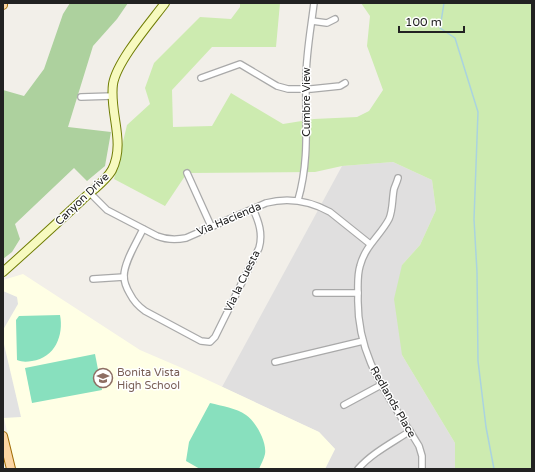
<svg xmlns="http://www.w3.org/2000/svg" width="535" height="472" viewBox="0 0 535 472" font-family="'Varela Round',sans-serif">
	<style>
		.residential { fill: #e0dfdf }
		.education { fill: #ffffe5 }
		.grass { fill: #cdebb0 }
		.forest { fill: #add19e }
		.pitch { fill: #88e0be }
		.parking { fill: #e2e2e2 }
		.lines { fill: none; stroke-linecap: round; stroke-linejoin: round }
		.stream { stroke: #aad3df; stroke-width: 1.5 }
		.street-casing { stroke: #a9a9a9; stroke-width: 8 }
		.secondary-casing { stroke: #707d05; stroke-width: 10 }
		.primary-casing { stroke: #a06b00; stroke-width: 10 }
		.street { stroke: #fff; stroke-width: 5.5 }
		.secondary { stroke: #f7fabf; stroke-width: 8 }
		.primary { stroke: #fcd6a4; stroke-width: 8 }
		.labels { text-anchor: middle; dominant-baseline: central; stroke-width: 3; stroke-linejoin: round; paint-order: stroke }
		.street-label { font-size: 11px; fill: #222; stroke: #fff }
		.education-label { font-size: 11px; fill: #785e54; stroke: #fff; text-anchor: start }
	</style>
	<rect width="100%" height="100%" fill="#f2efe9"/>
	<polygon class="residential" points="393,162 432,180 436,210 420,245 402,265 402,355 455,443 455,469 325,469 335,449 319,432 222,387 342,166"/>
	<polygon class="education" points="23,274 140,350 182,368 319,432 335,449 325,469 16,469 3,414 3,280"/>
	<polygon class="grass" points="240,3 280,3 276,47 212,47 172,90 173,127 212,126 231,93 283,124 314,119 357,117 369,111 383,90 367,46 370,16 361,3 532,3 532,469 455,469 455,443 402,355 394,299 402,265 420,245 436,210 432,180 393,162 342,166 315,172 187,173 165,206 114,179 127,125 150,104 145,88 154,63 200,17 231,19 240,7"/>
	<polygon class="forest" points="70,3 128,3 117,19 93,46 68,127 111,132 105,166 87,181 74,168 15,224 20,239 12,252 3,259 3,90 24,96 44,69 63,14"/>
	<g class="pitch">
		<path d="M60,315c4,20 -5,43 -28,46 -6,1 -10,1 -15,-1l-1,-40 3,-4z"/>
		<polygon points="95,354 102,390 32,403 25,368"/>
		<path d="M210,403c12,3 26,5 36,12 10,7 21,27 19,39 -1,5 -4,10 -6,15h-59l-14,-8 3,-19z"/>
	</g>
	<g class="parking">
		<polygon points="3,291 17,297 18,304 3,330"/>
		<polygon points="3,340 21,417 3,418"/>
	</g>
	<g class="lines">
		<polyline class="stream" points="444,3 440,28 455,38 478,112 474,219 477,272 478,361 486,427 494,469"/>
		<defs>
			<g id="street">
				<polyline points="312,21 327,23 335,19"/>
				<polyline points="201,78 240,64 277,86 288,89 311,89 340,86 345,83"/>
				<polyline points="81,97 113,96"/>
				<polyline points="187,173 211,226"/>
				<path d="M398,178c-1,4 -3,8 -4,11 -2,10 -1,21 -5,30 -9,17 -24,27 -29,47 -3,10 -2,20 -2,30 -2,62 31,100 61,150l3,10v13"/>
				<path d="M90,193l17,17 50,26c10,4 19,4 29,2l80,-35c23,-6 44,-2 64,9l40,32"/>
				<path d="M298,200c12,-41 7,-80 8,-121 0,-25 5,-51 8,-76"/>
				<path d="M143,229c-6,13 -19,33 -19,47 0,7 3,13 6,18 4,8 8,12 15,17l56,30 9,1 5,-5 44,-89c4,-14 0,-26 -6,-39"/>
				<polyline points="93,279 124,277"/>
				<polyline points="316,293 358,293"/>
				<polyline points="275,362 363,341"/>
				<polyline points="344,405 381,385"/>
				<path d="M358,469c14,-16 34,-26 52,-38"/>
			</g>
			<path id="secondary" d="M3,272c27,-24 53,-48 79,-72 8,-8 24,-19 30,-30 14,-28 -3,-57 1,-86 4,-23 37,-61 52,-81"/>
			<g id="primary">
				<polyline points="3,5 3,3"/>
				<polyline points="3,436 11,469"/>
			</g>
		</defs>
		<use href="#street" class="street-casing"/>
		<use href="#secondary" class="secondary-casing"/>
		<use href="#primary" class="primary-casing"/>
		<use href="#street" class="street"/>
		<use href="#secondary" class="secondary"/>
		<use href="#primary" class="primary"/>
	</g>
	<defs>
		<symbol id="school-ring" viewBox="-11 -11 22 22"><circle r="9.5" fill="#fff" stroke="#8d6e63" stroke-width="1.5"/><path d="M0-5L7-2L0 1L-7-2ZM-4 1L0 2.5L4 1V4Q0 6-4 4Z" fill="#8d6e63"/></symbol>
	</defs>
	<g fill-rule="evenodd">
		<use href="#school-ring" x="92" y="367" width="22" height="22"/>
	</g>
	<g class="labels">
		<g class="street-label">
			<text transform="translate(306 102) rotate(-90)">Cumbre View</text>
			<text transform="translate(82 199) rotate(-44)">Canyon Drive</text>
			<text transform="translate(229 219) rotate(-23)">Via Hacienda</text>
			<text transform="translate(242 281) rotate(-64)">Via la Cuesta</text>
			<text transform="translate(393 402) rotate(60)">Redlands Place</text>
		</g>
		<g class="education-label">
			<text x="117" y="372">Bonita Vista<tspan x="117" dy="13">High School</tspan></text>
		</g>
	</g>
	<rect width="535" height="472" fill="none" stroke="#222222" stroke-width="8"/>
	<path d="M399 26v6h65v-6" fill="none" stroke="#222222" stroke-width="2"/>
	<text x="405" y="26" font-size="12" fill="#222222" stroke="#ffffff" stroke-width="3" paint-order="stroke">100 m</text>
</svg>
